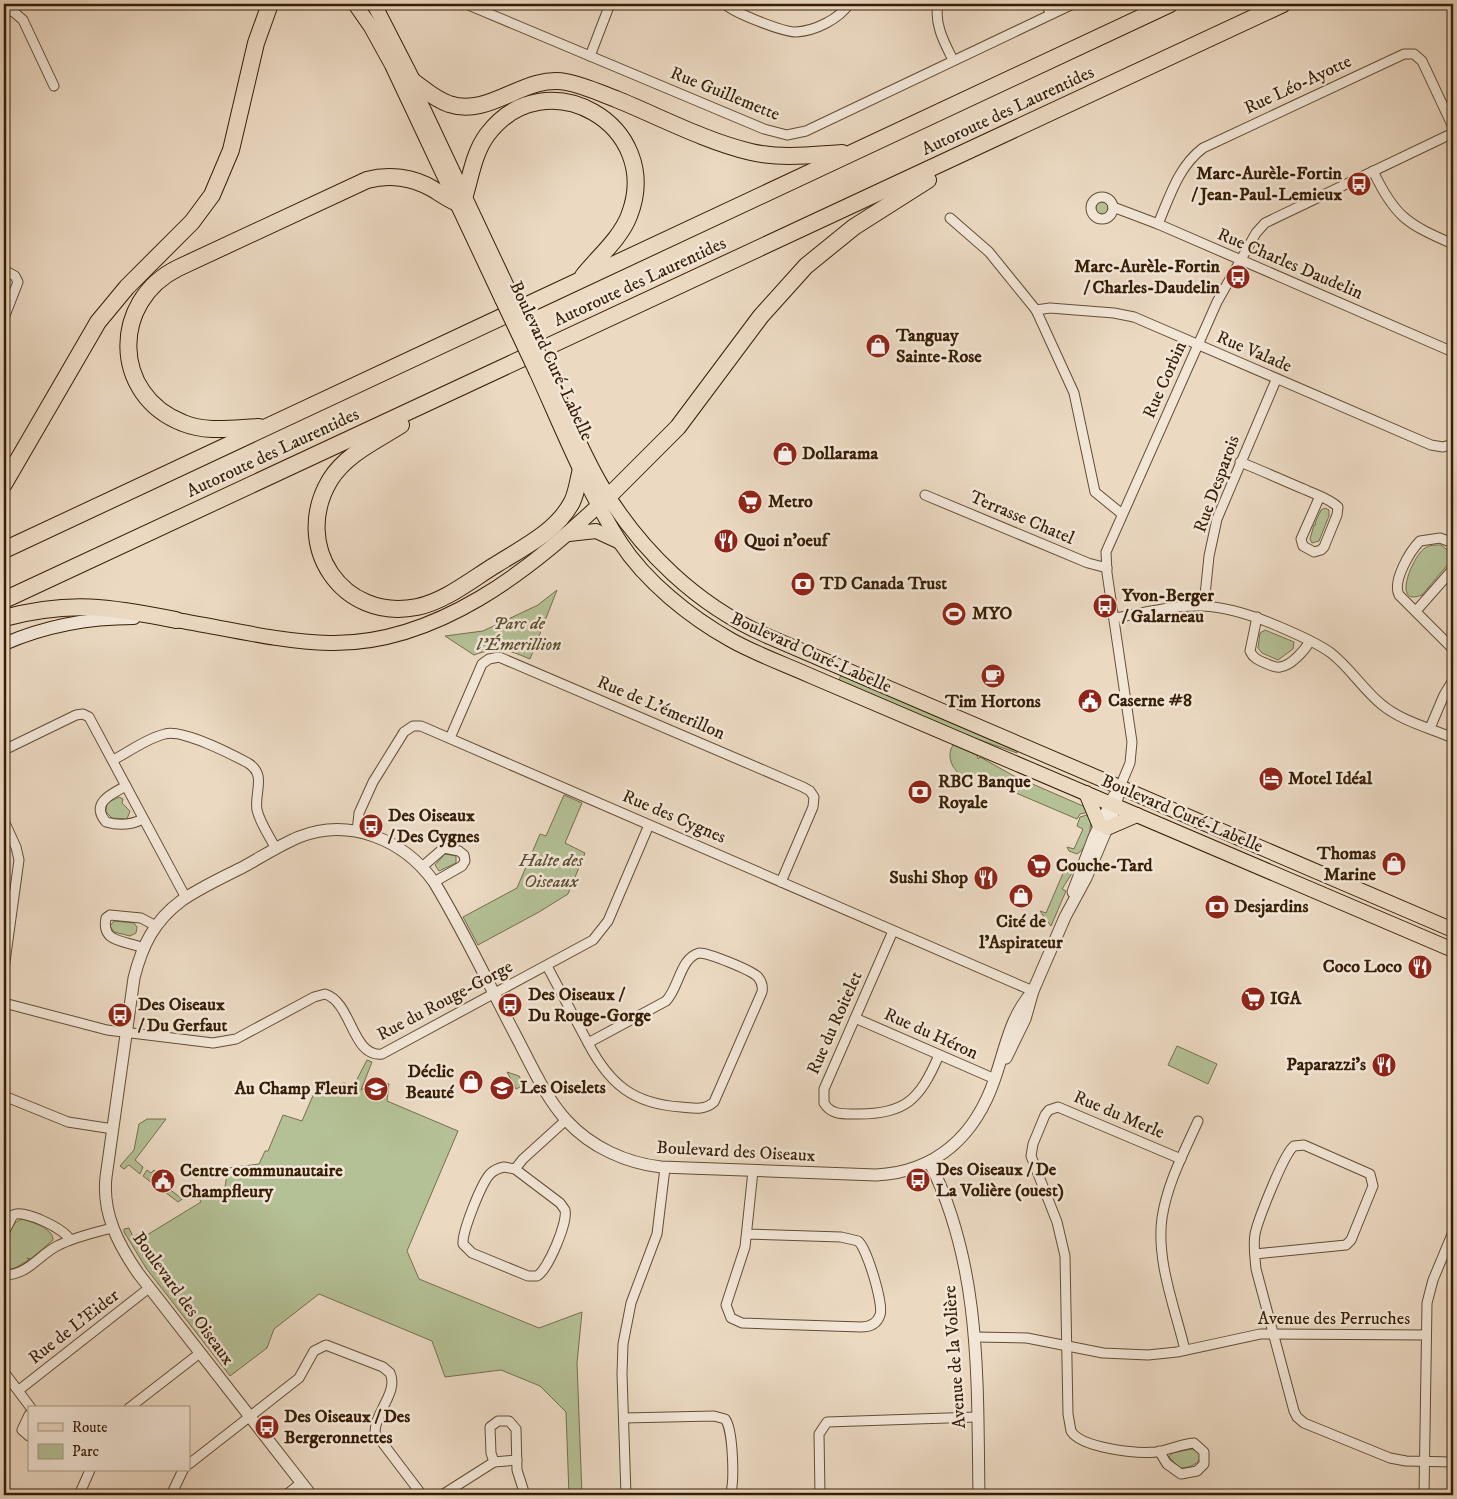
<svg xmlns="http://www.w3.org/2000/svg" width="1457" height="1499" viewBox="0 0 1457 1499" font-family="'IM FELL DW Pica',serif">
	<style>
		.green { fill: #b4c095; stroke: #766f4d }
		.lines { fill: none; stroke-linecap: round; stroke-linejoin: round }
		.minor-casing { stroke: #644d34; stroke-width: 11 }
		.tertiary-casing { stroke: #644d34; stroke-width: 13 }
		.secondary-casing { stroke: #371e05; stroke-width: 14 }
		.primary-casing { stroke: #371e05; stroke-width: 16 }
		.motorway-casing { stroke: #371e05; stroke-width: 18 }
		.minor { stroke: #f2e6d7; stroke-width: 9 }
		.tertiary { stroke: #f2e6d7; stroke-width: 11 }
		.secondary { stroke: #f2e6d7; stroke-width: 12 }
		.primary { stroke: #ebd9c2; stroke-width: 14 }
		.motorway { stroke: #ebd9c2; stroke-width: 16 }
		.primary-bridge-casing { stroke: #371e05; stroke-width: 16; stroke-linecap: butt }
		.primary-bridge { stroke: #ebd9c2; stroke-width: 14 }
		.labels { text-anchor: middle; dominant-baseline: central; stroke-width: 5; stroke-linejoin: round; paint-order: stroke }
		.street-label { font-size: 18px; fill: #371e05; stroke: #f2e6d7 }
		.poi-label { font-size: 18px; font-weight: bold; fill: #371e05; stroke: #f2e6d7; text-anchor: start }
		.park-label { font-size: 18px; font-style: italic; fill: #5c4f30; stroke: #f2e6d7 }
	</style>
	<rect width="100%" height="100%" fill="#ebd9c2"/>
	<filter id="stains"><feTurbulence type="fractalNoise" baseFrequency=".004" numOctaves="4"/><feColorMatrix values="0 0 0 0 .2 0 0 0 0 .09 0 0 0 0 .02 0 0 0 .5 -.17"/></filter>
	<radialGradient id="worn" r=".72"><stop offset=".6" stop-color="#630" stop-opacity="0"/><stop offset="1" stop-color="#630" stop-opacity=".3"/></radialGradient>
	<g class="green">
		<circle cx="1102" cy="208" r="6"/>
		<polygon points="1325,508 1329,510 1329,516 1319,541 1312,543 1310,539 1314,525 1316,525 1315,523 1321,510"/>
		<path d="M1441,545l9,7v10l-28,33c-32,13 -8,-41 3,-47 4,-3 11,-3 16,-3z"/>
		<path d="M557,590l-27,69c-24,-10 -31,-13 -56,-4l-29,-19 38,-5 55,-26z"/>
		<polygon points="1265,630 1294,642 1293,649 1278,660 1262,653 1258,648 1260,633"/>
		<polygon points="841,675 1018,750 1017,753 960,733 839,680"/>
		<path d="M953,745l24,10 1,4 2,-2 34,19 69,30 6,6 -9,2 -3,5 -108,-46 -3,6c-12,-7 -21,-21 -13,-34z"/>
		<polygon points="564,795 582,803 565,843 585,853 568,894 539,912 478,945 463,917 517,888 540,834 546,836"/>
		<polygon points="119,797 123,799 122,803 130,811 127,819 112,818 106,812 107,803"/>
		<path d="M1090,814c2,13 -1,33 -13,40l-8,-3 -2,-4 7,2 9,-20 -6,-3 3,-9z"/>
		<polygon points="445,854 456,856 456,863 439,871 435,865"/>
		<polygon points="1065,860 1071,863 1074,870 1062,889 1066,891 1051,926 1040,911 1046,913 1067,864 1061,861"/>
		<polygon points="114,921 134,923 137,927 136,933 130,936 114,932 110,926"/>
		<polygon points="1177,1046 1217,1064 1208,1084 1168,1065"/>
		<polygon points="367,1060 372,1062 361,1090 366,1087 379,1092 383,1082 389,1084 387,1101 458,1131 407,1251 419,1279 539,1328 582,1312 577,1363 582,1495 569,1495 566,1412 540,1386 501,1370 445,1377 432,1341 319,1294 274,1329 267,1348 230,1376 146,1268 124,1232 124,1229 129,1228 133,1237 138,1234 142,1238 201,1202 198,1196 225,1187 228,1168 259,1164 265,1151 268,1151 283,1115 302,1121 318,1084 321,1090 344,1083 353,1087"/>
		<polygon points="507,1072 519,1076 524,1085 516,1089"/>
		<polygon points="147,1119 166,1119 135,1160 143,1167 140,1174 129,1165 124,1169 120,1166 134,1150 139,1124"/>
		<polygon points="147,1170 151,1173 154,1170 159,1174 156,1178 161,1183 157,1187 143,1176"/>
		<polygon points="164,1185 181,1198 193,1187 194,1191 178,1202 165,1192"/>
		<path d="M22,1219c10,3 31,9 31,21l-22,19 -4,-1 2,2 -16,9 -8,1c-5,-13 1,-46 17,-51z"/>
		<path d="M1192,1449c19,7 1,20 -12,19l-11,-11 3,-4z"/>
	</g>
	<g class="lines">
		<defs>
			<g id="minor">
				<polyline points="466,4 764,129 787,135 806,131 1073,4"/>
				<path d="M725,4c9,9 58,28 71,28 19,-1 43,-13 53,-28"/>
				<path d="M938,4c-4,20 6,38 15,56"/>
				<polyline points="1046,4 1051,14"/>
				<polyline points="4,8 15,13 23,20 54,86"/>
				<polyline points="590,56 610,4"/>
				<path d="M1373,171c22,46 34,53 80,73"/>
				<circle cx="1102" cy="208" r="11"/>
				<polyline points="1113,207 1158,224 1453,352"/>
				<polyline points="950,218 989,252 1036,310 1074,393 1095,492 1122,514"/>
				<path d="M1158,224c12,-28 20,-57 45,-76l201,-94h10l8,7 31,66"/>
				<polyline points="4,270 15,276 18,282 4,318"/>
				<polyline points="1036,310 1050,308 1114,313 1134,317 1431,445 1443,447 1453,444"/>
				<path d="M1240,462c23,9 44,19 66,28 11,5 24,9 32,17l-1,8 -13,32 -3,3 -7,2 -11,-6 -2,-7 19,-43"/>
				<polyline points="925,495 1088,563 1107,568"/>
				<path d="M1453,543l-13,-5 -20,3c-10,10 -28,40 -21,54l54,54"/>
				<polyline points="1204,605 1209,556 1217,519 1276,380"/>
				<polyline points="1416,611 1453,569"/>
				<path d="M1257,617l-7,34c3,7 8,9 15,12 5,2 10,5 15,4 11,-1 25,-17 30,-26"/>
				<path d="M1115,618c72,-14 95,-21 165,9 18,8 36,15 51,26 19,15 32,36 50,51 20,17 49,24 72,34"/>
				<polyline points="1430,728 1444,695 1453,680"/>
				<polyline points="450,738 482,664 489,659 499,657 803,787 810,791 814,797 813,807 781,882"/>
				<polyline points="4,750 76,715 83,714 89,717 186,898"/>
				<path d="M113,760c16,-8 34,-22 52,-26 17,-5 66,20 83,29 19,12 6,29 9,47 3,13 13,27 19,39"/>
				<path d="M126,786c-15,8 -36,17 -20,36 13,4 25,3 37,-3"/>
				<polyline points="1120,787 1130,763 1132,742 1107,573 1106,552 1217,302 1256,233 1265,223 1453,133"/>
				<polyline points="4,821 16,847 19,860 4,969"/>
				<polyline points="357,832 359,813 373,782 404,732 413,726 421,726 1033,991"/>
				<polyline points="422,867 444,848 459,851 464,855 465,861 462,866 434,882"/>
				<path d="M893,931l-69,158v14c7,12 19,11 31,11 51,1 65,-15 84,-59"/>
				<path d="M143,948c-19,-8 -42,-5 -37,-30l4,-3 31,3 15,8"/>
				<path d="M699,953c10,0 52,17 59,24 4,5 5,10 4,15l-48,110c-10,9 -21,6 -33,5 -47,-3 -71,-22 -93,-64l78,-42c13,-13 14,-43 33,-48z"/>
				<polyline points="547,966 588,1043"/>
				<path d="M4,1003l103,27 106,13 23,-4 78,-42 11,-3c27,8 27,64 57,60l211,-114 15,-19 41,-96"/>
				<polyline points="855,1018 995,1079"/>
				<polyline points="4,1096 68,1122 113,1129"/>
				<path d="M504,1167l11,2 45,34 5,7c3,12 -17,60 -28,66h-9l-56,-23 -9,-9c-1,-12 18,-60 27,-70 4,-4 9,-6 14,-7z"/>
				<polyline points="515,1169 523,1159 566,1120"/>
				<path d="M4,1233l9,-18c11,-6 52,14 57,25"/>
				<path d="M747,1234l94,3 17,4c9,7 26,64 22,74 -3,9 -10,12 -19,12l-119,-4 -11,-5 -5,-13 19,-58 8,-76"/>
				<path d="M1255,1254l91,-9 5,-5 22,-54 -3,-12 -66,-29 -10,1c-10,7 -36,74 -39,88 -2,12 0,24 1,35l38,142 3,6 7,6 86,35 16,3 47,1"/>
				<path d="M4,1275c24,0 34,-19 53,-29 17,-9 36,-13 55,-18"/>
				<polyline points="975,1337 1027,1338 1103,1353 1148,1355 1177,1352 1260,1334 1426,1335"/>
				<path d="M1185,1350c-10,-42 -29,-89 -23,-132 5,-34 22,-66 36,-97"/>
				<polyline points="4,1372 31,1408"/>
				<polyline points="19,1390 149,1288"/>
				<polyline points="129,1408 200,1353"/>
				<polyline points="29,1415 22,1430 29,1436"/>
				<path d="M624,1418l90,-2 11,3c8,9 10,64 5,76"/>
				<path d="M1159,1451l8,13 14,10 16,-3 7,-7v-12l-10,-9c-13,1 -25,7 -38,9 -19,2 -75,-4 -85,-21l-3,-17 -3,-158 -8,-34 -26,-66 2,-12 12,-29 4,-5 9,-3 123,52"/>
				<polyline points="494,1462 491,1453 490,1427 498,1421 509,1421 516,1429 517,1470 525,1495"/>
				<path d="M189,1464l110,-86 15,-27 12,-6 57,22 7,6c9,19 -16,40 -15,60l47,62"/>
				<polyline points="79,1495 90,1470"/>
				<polyline points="171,1495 183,1470"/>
				<polyline points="286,1495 301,1483"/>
				<polyline points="442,1495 494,1462 517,1460"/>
				<polyline points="626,1495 622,1374 623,1344 631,1303 657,1234 665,1168"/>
				<polyline points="820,1495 819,1434 827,1422 977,1417"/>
				<polyline points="1424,1495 1427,1303 1433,1280 1453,1232"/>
			</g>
			<g id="tertiary">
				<polyline points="1073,892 1094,837 1114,796"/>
				<polyline points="1006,1058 1025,1019 1033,991 1065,917 1086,878 1113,814 1120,787"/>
				<path d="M930,1163c52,105 47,218 49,332"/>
				<path d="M311,1495l-173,-222c-20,-29 -36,-60 -32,-96l28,-199c8,-32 20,-57 47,-77 20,-14 43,-24 64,-35 18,-10 35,-21 54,-29 51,-20 105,3 135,45 31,51 56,105 84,158 14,27 28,58 49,81 24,26 59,42 94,46l215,8c61,-3 100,-40 119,-97 11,-32 15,-61 38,-87"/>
			</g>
			<path id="secondary" d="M4,644c41,-18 85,-26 130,-26"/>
			<g id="primary">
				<polyline points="355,4 371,27 392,65 502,299"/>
				<polyline points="374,4 414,82 420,102 511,295"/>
				<path d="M545,367c19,40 35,83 58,121 38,63 94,117 162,147l688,295"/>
				<path d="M536,371c26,57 50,118 84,171 26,40 70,75 111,98 25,14 53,24 80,36l642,274"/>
				<polyline points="569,534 596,531 620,542"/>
				<path d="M176,620c49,8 105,22 154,23 106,2 201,-73 274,-143"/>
				<polyline points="1086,793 1099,824"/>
				<polyline points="1107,828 1137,815"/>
			</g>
			<g id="motorway">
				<path d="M414,82c11,8 22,18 35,22 41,14 75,-30 117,-22 17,3 34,11 50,17 44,18 89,42 135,53 30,7 61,3 91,1"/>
				<path d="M465,195c6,-20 9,-42 22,-60 58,-78 178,-10 142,81 -9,23 -31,41 -46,60"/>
				<path d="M401,425c-25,16 -55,29 -71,55 -39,65 12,142 87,127 29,-6 55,-28 80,-43 27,-17 60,-33 75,-62 5,-10 6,-22 9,-33"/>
				<path d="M259,427c-25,1 -52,6 -76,-4 -72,-28 -72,-122 -5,-155l189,-88c22,-6 46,-3 66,9 8,5 15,10 24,14"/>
				<polyline points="4,484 98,322 127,287 192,222 212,195 231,150 256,43 270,4"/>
				<polyline points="609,496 678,427 761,316 806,266 854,227 928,180"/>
				<polyline points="4,550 1170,4"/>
				<polyline points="4,600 1283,4"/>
				<path d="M4,618c66,-18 107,-11 172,2"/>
			</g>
		</defs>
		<use href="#minor" class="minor-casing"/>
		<use href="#tertiary" class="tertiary-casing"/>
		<use href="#secondary" class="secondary-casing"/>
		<use href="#primary" class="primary-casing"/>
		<use href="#motorway" class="motorway-casing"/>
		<use href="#minor" class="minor"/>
		<use href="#tertiary" class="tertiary"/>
		<use href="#secondary" class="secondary"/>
		<use href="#primary" class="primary"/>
		<use href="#motorway" class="motorway"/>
		<defs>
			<g id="primary-bridge">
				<polyline points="511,295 545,367"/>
				<polyline points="502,299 536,371"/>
			</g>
		</defs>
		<use href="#primary-bridge" class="primary-bridge-casing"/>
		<use href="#primary-bridge" class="primary-bridge"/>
	</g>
	<defs>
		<symbol id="bus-disc" viewBox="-11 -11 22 22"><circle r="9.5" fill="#8f2418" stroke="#f2e6d7"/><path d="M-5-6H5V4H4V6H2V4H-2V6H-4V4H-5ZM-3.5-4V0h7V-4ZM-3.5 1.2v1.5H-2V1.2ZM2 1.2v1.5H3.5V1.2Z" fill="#fff"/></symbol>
		<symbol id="shop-disc" viewBox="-11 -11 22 22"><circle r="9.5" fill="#8f2418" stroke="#f2e6d7"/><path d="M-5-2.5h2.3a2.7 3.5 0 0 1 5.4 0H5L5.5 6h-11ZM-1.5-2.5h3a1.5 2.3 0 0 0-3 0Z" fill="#fff"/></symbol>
		<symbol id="supermarket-disc" viewBox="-11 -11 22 22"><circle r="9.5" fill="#8f2418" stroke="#f2e6d7"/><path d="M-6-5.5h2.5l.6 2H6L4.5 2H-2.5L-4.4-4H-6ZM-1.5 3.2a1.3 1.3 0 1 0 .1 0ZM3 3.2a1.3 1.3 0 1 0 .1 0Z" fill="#fff"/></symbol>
		<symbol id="restaurant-disc" viewBox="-11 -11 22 22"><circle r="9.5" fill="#8f2418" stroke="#f2e6d7"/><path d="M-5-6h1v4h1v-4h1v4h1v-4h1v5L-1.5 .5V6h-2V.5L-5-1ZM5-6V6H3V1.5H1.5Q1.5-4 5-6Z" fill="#fff"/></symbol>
		<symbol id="bank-disc" viewBox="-11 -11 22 22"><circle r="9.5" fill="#8f2418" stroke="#f2e6d7"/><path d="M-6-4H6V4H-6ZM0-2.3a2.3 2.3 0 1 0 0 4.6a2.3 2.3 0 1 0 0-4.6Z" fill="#fff"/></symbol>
		<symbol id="stadium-disc" viewBox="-11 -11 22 22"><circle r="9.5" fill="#8f2418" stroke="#f2e6d7"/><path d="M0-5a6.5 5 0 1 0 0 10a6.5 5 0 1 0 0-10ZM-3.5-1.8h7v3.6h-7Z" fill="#fff"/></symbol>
		<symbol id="cafe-disc" viewBox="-11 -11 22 22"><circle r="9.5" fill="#8f2418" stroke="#f2e6d7"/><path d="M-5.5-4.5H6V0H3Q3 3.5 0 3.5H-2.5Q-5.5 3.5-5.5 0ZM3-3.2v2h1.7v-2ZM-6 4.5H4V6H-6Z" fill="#fff"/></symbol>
		<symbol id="civic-disc" viewBox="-11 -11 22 22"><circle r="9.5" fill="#8f2418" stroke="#f2e6d7"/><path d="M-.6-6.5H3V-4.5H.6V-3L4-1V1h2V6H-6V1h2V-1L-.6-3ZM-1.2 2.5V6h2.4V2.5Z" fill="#fff"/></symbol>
		<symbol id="hotel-disc" viewBox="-11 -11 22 22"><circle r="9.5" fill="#8f2418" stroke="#f2e6d7"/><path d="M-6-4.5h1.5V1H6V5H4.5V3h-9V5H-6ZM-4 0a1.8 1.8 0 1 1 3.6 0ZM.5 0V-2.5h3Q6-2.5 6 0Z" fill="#fff"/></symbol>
		<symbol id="school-disc" viewBox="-11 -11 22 22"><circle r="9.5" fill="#8f2418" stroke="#f2e6d7"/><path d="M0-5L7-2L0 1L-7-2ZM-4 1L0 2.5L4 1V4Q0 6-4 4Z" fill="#fff"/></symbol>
	</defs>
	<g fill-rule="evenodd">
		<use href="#bus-disc" x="1345" y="170" width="28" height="28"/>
		<use href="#bus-disc" x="1224" y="263" width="28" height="28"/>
		<use href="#shop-disc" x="864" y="332" width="28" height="28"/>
		<use href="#shop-disc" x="771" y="440" width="28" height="28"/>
		<use href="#supermarket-disc" x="736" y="488" width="28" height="28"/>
		<use href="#restaurant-disc" x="712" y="527" width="28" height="28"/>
		<use href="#bank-disc" x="789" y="570" width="28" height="28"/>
		<use href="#bus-disc" x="1091" y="592" width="28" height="28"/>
		<use href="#stadium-disc" x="940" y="600" width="28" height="28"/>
		<use href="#cafe-disc" x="979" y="662" width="28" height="28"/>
		<use href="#civic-disc" x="1076" y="687" width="28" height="28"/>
		<use href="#hotel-disc" x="1257" y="765" width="28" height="28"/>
		<use href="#bank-disc" x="906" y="778" width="28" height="28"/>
		<use href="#bus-disc" x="357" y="812" width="28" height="28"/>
		<use href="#shop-disc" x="1380" y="850" width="28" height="28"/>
		<use href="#supermarket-disc" x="1025" y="852" width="28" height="28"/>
		<use href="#restaurant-disc" x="972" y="864" width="28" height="28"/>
		<use href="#shop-disc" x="1007" y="882" width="28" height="28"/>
		<use href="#bank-disc" x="1203" y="893" width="28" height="28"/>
		<use href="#restaurant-disc" x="1406" y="953" width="28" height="28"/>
		<use href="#supermarket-disc" x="1239" y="985" width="28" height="28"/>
		<use href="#bus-disc" x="496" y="991" width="28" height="28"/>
		<use href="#bus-disc" x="106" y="1001" width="28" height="28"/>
		<use href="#restaurant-disc" x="1370" y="1051" width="28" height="28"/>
		<use href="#shop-disc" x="457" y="1068" width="28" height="28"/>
		<use href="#school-disc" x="488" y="1074" width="28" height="28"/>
		<use href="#school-disc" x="362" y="1075" width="28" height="28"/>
		<use href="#bus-disc" x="904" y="1166" width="28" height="28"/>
		<use href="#civic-disc" x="149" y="1167" width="28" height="28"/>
		<use href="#bus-disc" x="253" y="1413" width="28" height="28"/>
	</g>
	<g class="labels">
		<g class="street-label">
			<text transform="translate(1298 85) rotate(-25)">Rue Léo-Ayotte</text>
			<text transform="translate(725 94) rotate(22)">Rue Guillemette</text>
			<text transform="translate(1008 111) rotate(-25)">Autoroute des Laurentides</text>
			<text transform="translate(1290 264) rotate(23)">Rue Charles Daudelin</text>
			<text transform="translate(640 282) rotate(-25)">Autoroute des Laurentides</text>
			<text transform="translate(1254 352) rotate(23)">Rue Valade</text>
			<text transform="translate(551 361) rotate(65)">Boulevard Curé-Labelle</text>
			<text transform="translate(1165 380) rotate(-66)">Rue Corbin</text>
			<text transform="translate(273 453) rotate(-25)">Autoroute des Laurentides</text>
			<text transform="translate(1217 484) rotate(-70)">Rue Desparois</text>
			<text transform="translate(1022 518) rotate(23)">Terrasse Chatel</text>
			<text transform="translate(811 653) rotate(24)">Boulevard Curé-Labelle</text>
			<text transform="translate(661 708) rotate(23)">Rue de L'émerillon</text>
			<text transform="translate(1182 814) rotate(23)">Boulevard Curé-Labelle</text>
			<text transform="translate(674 817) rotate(23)">Rue des Cygnes</text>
			<text transform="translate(445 1001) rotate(-28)">Rue du Rouge-Gorge</text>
			<text transform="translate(835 1023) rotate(-66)">Rue du Roitelet</text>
			<text transform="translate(931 1034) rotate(24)">Rue du Héron</text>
			<text transform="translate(1119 1115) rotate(23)">Rue du Merle</text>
			<text transform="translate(736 1152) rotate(3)">Boulevard des Oiseaux</text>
			<text transform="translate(183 1299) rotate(54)">Boulevard des Oiseaux</text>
			<text x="1334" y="1319">Avenue des Perruches</text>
			<text transform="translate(74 1327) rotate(-38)">Rue de L'Eider</text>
			<text transform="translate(955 1357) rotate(-94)">Avenue de la Volière</text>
		</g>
		<g class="poi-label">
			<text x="1342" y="174" text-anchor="end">Marc-Aurèle-Fortin<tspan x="1342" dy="21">/ Jean-Paul-Lemieux</tspan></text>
			<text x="1220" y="267" text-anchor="end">Marc-Aurèle-Fortin<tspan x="1220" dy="21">/ Charles-Daudelin</tspan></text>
			<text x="896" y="336">Tanguay<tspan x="896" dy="21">Sainte-Rose</tspan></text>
			<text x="802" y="454">Dollarama</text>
			<text x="768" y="502">Metro</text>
			<text x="744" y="541">Quoi n'oeuf</text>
			<text x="820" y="584">TD Canada Trust</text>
			<text x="1122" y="596">Yvon-Berger<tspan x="1122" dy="21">/ Galarneau</tspan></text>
			<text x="972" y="614">MYO</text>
			<text x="1108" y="701">Caserne #8</text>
			<text x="993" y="702" text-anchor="middle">Tim Hortons</text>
			<text x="1288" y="779">Motel Idéal</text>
			<text x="938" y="782">RBC Banque<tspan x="938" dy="21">Royale</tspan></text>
			<text x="388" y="816">Des Oiseaux<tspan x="388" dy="21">/ Des Cygnes</tspan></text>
			<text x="1376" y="854" text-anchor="end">Thomas<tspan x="1376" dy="21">Marine</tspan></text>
			<text x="1056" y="866">Couche-Tard</text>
			<text x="968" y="878" text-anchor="end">Sushi Shop</text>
			<text x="1234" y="907">Desjardins</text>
			<text x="1021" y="922" text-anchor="middle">Cité de<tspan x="1021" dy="21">l'Aspirateur</tspan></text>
			<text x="1402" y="967" text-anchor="end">Coco Loco</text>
			<text x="528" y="995">Des Oiseaux /<tspan x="528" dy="21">Du Rouge-Gorge</tspan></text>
			<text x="1270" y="999">IGA</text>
			<text x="138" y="1005">Des Oiseaux<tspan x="138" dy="21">/ Du Gerfaut</tspan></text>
			<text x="1366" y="1065" text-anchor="end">Paparazzi's</text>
			<text x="454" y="1072" text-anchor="end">Déclic<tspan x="454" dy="21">Beauté</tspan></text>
			<text x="520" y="1088">Les Oiselets</text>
			<text x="358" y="1089" text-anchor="end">Au Champ Fleuri</text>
			<text x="936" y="1170">Des Oiseaux / De<tspan x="936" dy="21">La Volière (ouest)</tspan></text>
			<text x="180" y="1171">Centre communautaire<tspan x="180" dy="21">Champfleury</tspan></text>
			<text x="284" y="1417">Des Oiseaux / Des<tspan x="284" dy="21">Bergeronnettes</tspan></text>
		</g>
		<g class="park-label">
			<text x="519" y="624">Parc de<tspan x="519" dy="21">l'Émerillion</tspan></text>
			<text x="551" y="861">Halte des<tspan x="551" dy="21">Oiseaux</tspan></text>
		</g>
	</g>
	<rect width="1457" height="1499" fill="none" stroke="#ebd9c2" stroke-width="20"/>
	<rect x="5" y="5" width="1447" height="1489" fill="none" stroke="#371e05" stroke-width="2.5"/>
	<rect x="10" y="10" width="1437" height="1479" fill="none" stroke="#371e05"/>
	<rect x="28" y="1406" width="162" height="65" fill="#f2e6d7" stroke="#a79683"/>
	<rect x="38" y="1423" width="25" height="8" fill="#ebd9c2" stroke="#a79683"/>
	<text x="72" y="1432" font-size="15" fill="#371e05">Route</text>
	<rect x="38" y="1444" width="25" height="15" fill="#b4c095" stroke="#a79683"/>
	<text x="72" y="1456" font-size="15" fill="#371e05">Parc</text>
	<rect width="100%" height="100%" filter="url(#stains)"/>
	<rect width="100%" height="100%" fill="url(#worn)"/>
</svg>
